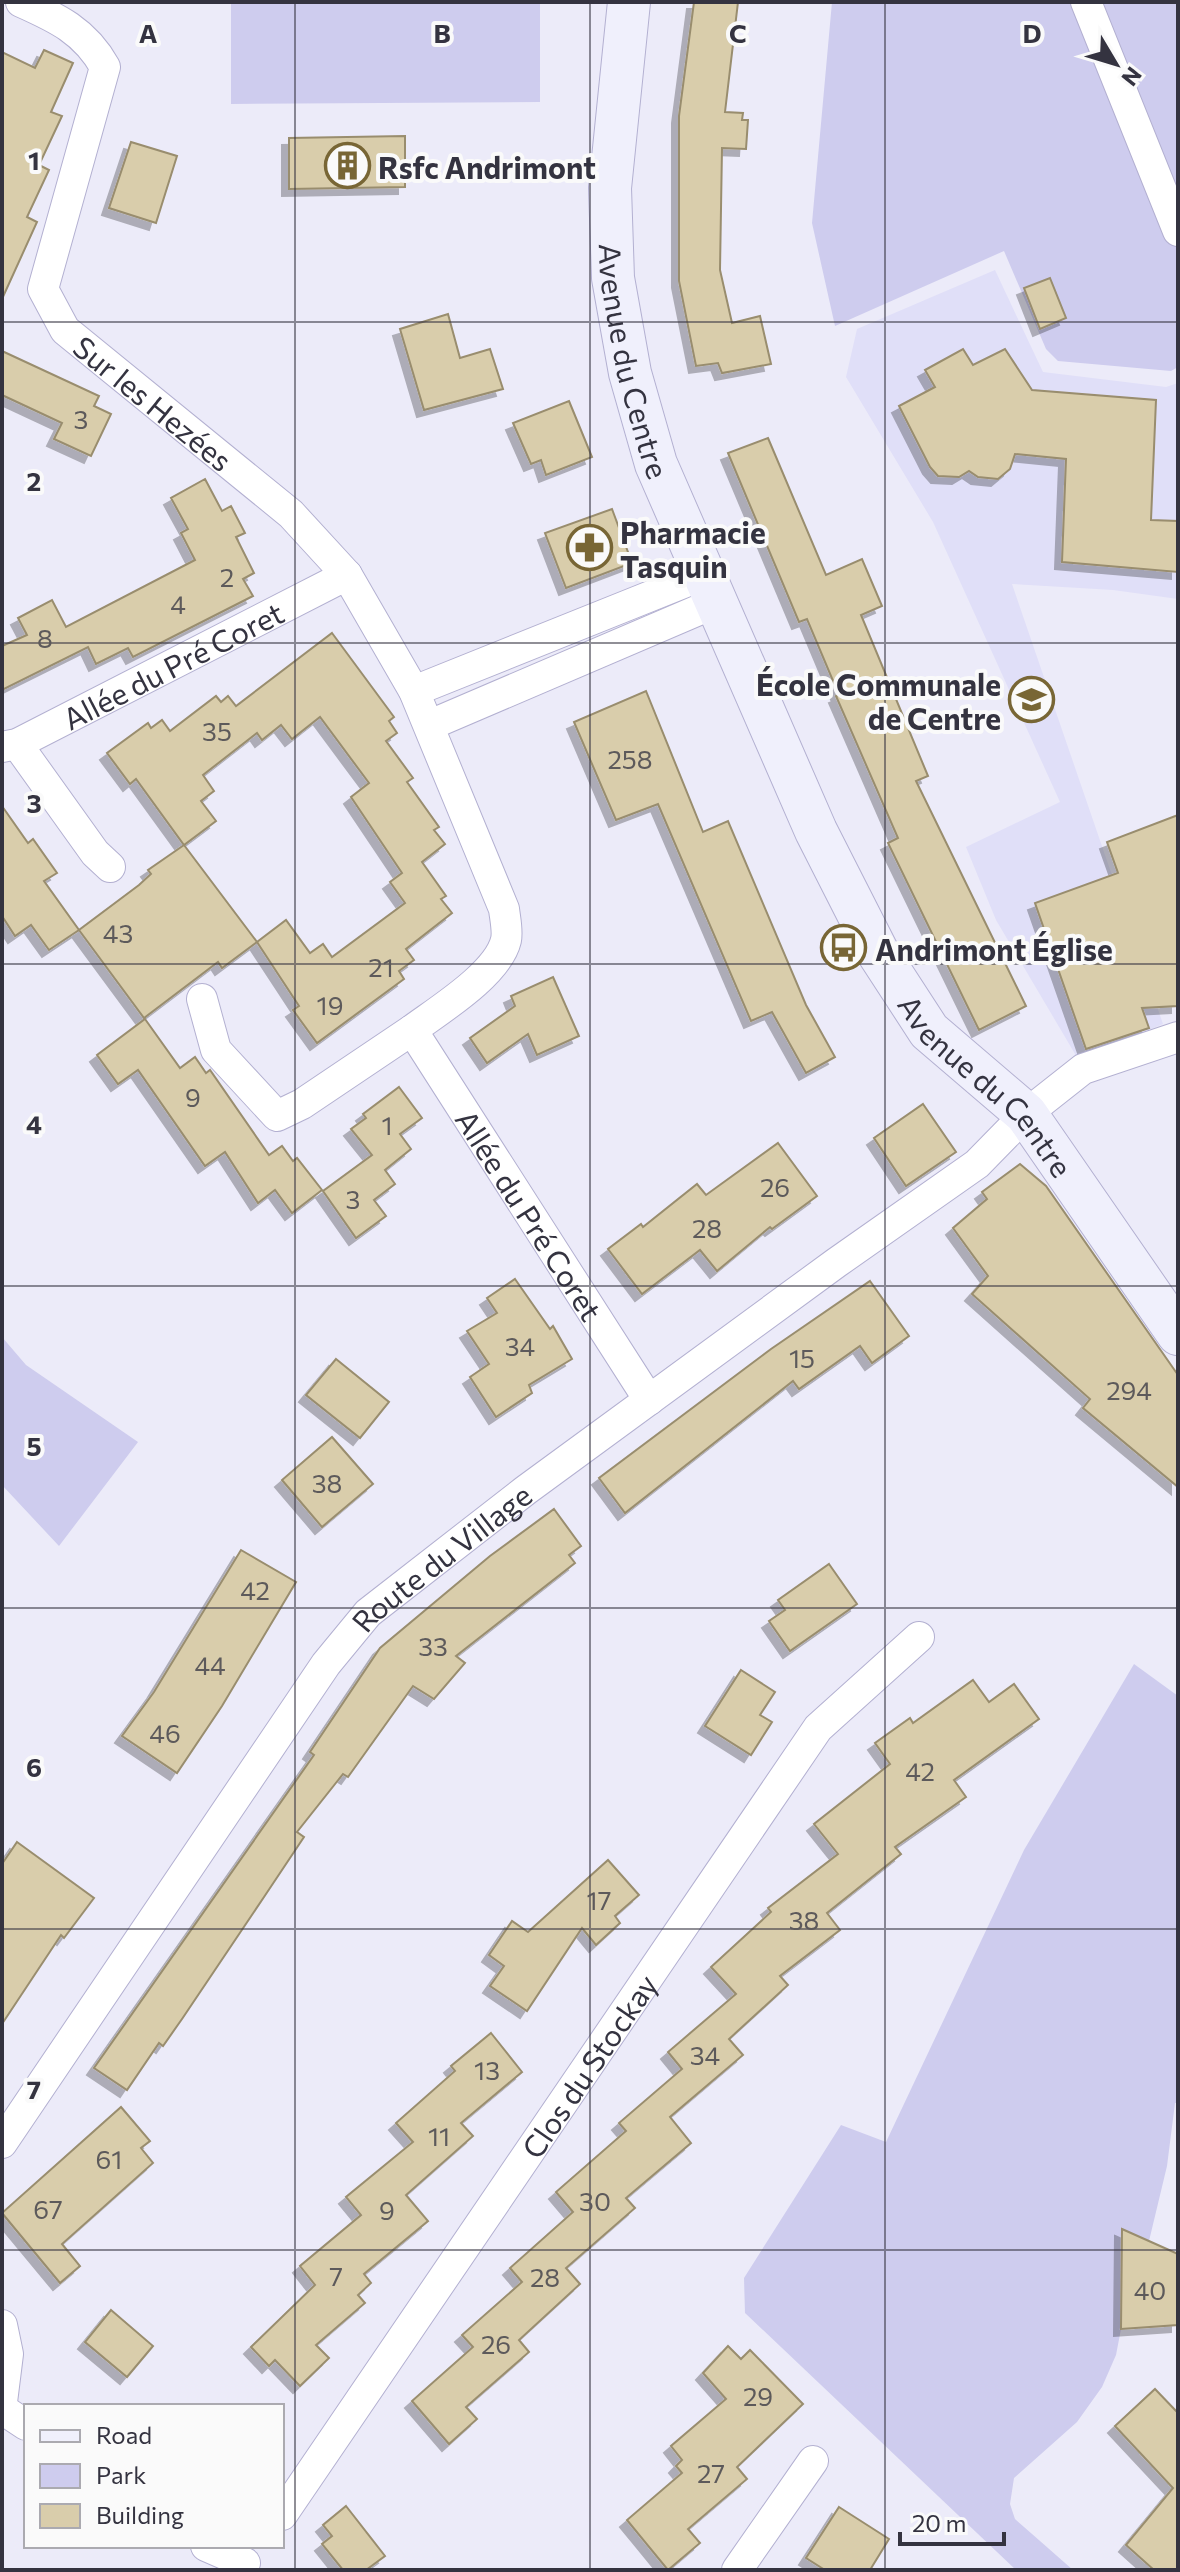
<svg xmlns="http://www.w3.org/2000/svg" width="1180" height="2572" viewBox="0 0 1180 2572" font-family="Commissioner,sans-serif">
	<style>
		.built { fill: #e0dff8 }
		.green { fill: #ceccee }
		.building { fill: #d9cdab; stroke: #998d6e; stroke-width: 2; filter: url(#shadow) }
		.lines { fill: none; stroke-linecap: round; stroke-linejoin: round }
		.street-casing { stroke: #b3b0d1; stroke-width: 32 }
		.secondary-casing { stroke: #b3b0d1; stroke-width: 44 }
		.street { stroke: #fff; stroke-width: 30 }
		.secondary { stroke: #f0f0fc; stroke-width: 42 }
		.grid { fill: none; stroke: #343340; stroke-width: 2; stroke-opacity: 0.55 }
		.labels { text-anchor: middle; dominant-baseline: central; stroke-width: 8; stroke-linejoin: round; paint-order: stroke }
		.number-label { font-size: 26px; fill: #5d5a5b }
		.poi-label { font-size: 30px; font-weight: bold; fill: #343340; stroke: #fafafa; text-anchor: start }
		.street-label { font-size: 30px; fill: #343340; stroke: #fafafa }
		.grid-label { font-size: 26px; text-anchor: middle; font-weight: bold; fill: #343340; stroke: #fafafa; stroke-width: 8; stroke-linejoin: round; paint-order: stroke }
	</style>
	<defs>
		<filter id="shadow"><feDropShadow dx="-7" dy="7" stdDeviation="0" flood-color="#0004"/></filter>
	</defs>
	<rect width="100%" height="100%" fill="#ecebf9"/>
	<polygon class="built" points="995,270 1043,372 1166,387 1178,383 1178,599 1113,590 1012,584 1163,1024 1078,1059 996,920 966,847 1060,802 933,522 846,377 857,329"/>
	<g class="green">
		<polygon points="231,2 540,2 540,102 231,104"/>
		<polygon points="832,2 1178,2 1178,367 1171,371 1058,361 1046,349 1004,251 835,326 812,223"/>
		<polygon points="2,1337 26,1365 138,1442 59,1546 2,1485"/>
		<polygon points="1134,1664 1178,1696 1178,2103 1175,2103 1167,2166 1149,2241 1122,2230 1121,2329 1116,2355 1102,2387 1077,2422 1014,2478 1010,2504 1015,2519 1073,2570 1016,2570 745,2313 744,2278 841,2125 886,2142 1024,1850"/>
	</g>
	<g class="building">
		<polygon points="694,2 738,2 725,112 743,113 742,120 748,120 746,149 722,148 720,270 732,323 760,316 771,364 722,373 718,363 696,366 679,281 679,116"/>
		<polygon points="44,50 73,63 51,112 62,116 39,165 49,170 27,217 37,222 2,299 2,52 35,68"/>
		<polygon points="405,136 405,187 289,189 289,138"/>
		<polygon points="131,142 177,156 156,223 109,208"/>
		<polygon points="1050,278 1066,318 1040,329 1024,288"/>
		<polygon points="448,314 460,358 490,349 503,389 424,410 400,329"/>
		<polygon points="963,349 973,365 1005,349 1032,390 1156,400 1151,520 1178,521 1178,572 1062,562 1066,459 1015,454 1010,469 998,479 978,477 969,471 959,477 938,476 930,467 899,406 935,387 925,370"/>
		<polygon points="2,351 99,396 94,406 111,414 91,456 54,439 62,423 2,395"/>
		<polygon points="569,401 592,457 546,475 541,460 531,464 513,423"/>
		<polygon points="768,438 826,575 862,559 882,606 861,615 928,776 916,781 1026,1006 979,1030 888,843 898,838 836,696 839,695 807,619 799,622 728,453"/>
		<polygon points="205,479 222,511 231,506 245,533 236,537 254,573 243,579 253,596 133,657 128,648 96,664 88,647 2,690 2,646 27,635 18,618 52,600 66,627 195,560 181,533 188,529 171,498"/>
		<polygon points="612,509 632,563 566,588 545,533"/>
		<polygon points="332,633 394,717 389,721 397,733 386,741 413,778 407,782 439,827 434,830 445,844 422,862 446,896 441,899 452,913 406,949 414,960 399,971 404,979 317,1043 293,1010 299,1006 257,942 286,920 310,953 323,944 332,957 405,903 390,882 402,873 351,797 369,783 320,717 292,739 281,725 262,740 257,733 203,775 214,791 201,801 216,821 184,845 136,779 130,784 107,753 148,723 151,728 162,720 170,731 216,696 221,702 228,696 236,706"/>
		<polygon points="646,691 703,832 728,821 806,1005 835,1057 806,1073 772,1012 751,1021 658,804 616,820 574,722"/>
		<polygon points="2,806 28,843 33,839 57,873 44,881 79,930 49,950 31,925 15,936 2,916"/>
		<polygon points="1178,815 1178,1006 1142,1008 1149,1028 1086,1049 1035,903 1118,873 1107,842"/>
		<polygon points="184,845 257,942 222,968 218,962 144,1018 79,930 139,885 151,874 148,870"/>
		<polygon points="553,977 579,1036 537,1055 528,1034 487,1063 470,1038 515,1006 511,996"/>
		<polygon points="145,1019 180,1068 195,1057 206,1073 210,1070 269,1155 282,1146 293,1161 297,1158 322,1190 292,1213 275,1190 258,1203 225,1152 205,1166 138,1070 118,1084 97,1055"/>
		<polygon points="399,1087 422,1118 400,1134 411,1149 385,1170 395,1184 374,1200 386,1216 356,1238 323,1191 372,1155 351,1129 366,1118 363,1114"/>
		<polygon points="923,1104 956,1152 906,1186 874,1138"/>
		<polygon points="778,1143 817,1196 772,1229 770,1227 717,1271 700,1250 642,1294 608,1249 641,1224 643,1227 697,1184 706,1195"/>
		<polygon points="1020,1164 1046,1186 1178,1375 1178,1487 1083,1408 1090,1399 972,1294 988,1276 953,1228 987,1199 982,1192"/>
		<polygon points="515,1279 550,1329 553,1326 572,1359 529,1385 532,1393 496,1417 470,1377 489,1364 467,1331 497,1313 487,1298"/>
		<polygon points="870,1281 909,1336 872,1363 860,1346 799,1389 793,1381 625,1513 599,1478 771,1349"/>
		<polygon points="336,1359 389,1402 360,1438 306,1395"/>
		<polygon points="332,1437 373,1484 322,1527 282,1480"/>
		<polygon points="554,1509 581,1546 569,1555 575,1563 456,1656 465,1663 434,1699 413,1686 348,1777 343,1774 297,1832 304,1837 264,1897 182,2019 163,2046 159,2043 127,2090 94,2068 314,1755 310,1752 380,1648 490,1556"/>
		<polygon points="241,1550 296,1582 222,1706 177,1773 122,1736 154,1692"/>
		<polygon points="829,1564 857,1604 790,1651 769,1621 785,1610 778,1600"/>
		<polygon points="741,1670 775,1692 760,1715 772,1722 751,1755 705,1726"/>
		<polygon points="973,1680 989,1702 1014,1684 1039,1719 954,1780 966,1797 895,1847 901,1854 827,1913 840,1930 780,1976 788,1985 729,2039 743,2055 670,2117 691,2143 626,2198 635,2208 566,2268 580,2284 519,2340 529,2352 466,2407 477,2419 449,2444 412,2401 473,2347 462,2335 522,2282 510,2268 573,2212 556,2192 626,2131 619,2123 682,2069 668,2052 736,1994 711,1967 771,1912 768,1908 838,1854 814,1824 890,1764 875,1743 910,1718 913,1723"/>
		<polygon points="17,1842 94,1898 64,1938 61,1935 2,2024 2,1864"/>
		<polygon points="608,1860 639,1895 615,1916 620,1923 596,1945 582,1928 527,2011 490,1986 504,1966 489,1955 512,1921 528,1932"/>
		<polygon points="491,2033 522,2072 461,2123 473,2136 406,2195 428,2221 364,2274 371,2283 358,2295 365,2303 316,2345 329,2358 300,2386 275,2360 269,2366 251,2347 315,2285 300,2266 361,2215 346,2197 413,2142 396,2123 455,2071 451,2066"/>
		<polygon points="121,2107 150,2141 141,2148 153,2163 62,2244 80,2266 60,2283 2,2213"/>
		<polygon points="1122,2229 1178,2254 1178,2325 1121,2329"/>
		<polygon points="111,2310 153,2346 127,2377 85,2342"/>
		<polygon points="728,2346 741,2359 750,2350 803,2404 737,2467 747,2479 688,2529 700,2543 668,2570 627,2520 682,2473 676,2466 682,2460 671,2446 726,2399 703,2373"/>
		<polygon points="1155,2389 1178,2413 1178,2570 1154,2570 1126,2545 1173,2488 1115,2426"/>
		<polygon points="346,2506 385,2556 366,2570 343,2570 322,2544 332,2536 323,2525"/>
		<polygon points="839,2507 889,2539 870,2570 825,2570 806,2558"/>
	</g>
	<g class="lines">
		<defs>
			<g id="street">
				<path id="s1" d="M21,2c36,16 64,29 84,65l-62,222 22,41 226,184 56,61 67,116 90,218c1,9 4,22 2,31 -8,34 -67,70 -94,90l237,370"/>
				<polyline points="1086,2 1178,231"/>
				<polyline points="414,691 703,575"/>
				<polyline points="430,725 715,603"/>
				<polyline points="17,744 95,853 110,867"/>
				<path id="s2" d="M2,747l15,-3 330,-169"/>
				<polyline points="202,999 216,1050 277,1116 302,1104 412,1030"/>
				<path id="s3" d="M2,2143l324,-479 42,-51 158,-123 310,-227 141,-99 49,-50 57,-45 95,-32"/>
				<polyline points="2,2325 8,2354 2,2402"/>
				<polyline points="2,2409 26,2425"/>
				<path id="s4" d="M282,2515l536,-787 101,-91"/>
				<polyline points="206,2546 245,2563"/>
				<polyline points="737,2570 813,2461"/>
			</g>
			<g id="secondary">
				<path id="s5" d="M629,2l-19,186 3,90 17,95 26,91 160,367 61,120 52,80 97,83 152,220"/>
			</g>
		</defs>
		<use href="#street" class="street-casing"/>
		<use href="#secondary" class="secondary-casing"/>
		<use href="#street" class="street"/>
		<use href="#secondary" class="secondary"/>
	</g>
	<path class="grid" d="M295,2v2568M590,2v2568M885,2v2568M2,322h1176M2,643h1176M2,964h1176M2,1286h1176M2,1608h1176M2,1929h1176M2,2250h1176"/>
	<defs>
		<symbol id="building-ring" viewBox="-11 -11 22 22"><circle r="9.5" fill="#fafafa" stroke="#786635" stroke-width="1.5"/><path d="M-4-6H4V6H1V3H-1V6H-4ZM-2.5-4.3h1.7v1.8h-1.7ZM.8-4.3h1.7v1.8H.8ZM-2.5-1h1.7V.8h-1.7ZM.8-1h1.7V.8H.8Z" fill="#786635"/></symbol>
		<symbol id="pharmacy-ring" viewBox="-11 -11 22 22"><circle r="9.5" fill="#fafafa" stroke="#786635" stroke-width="1.5"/><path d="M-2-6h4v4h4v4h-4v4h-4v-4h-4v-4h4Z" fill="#786635"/></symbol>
		<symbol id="school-ring" viewBox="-11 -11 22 22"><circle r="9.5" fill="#fafafa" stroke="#786635" stroke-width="1.5"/><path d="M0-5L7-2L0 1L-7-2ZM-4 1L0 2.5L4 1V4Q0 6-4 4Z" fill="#786635"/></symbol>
		<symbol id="bus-ring" viewBox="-11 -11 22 22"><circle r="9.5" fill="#fafafa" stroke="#786635" stroke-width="1.5"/><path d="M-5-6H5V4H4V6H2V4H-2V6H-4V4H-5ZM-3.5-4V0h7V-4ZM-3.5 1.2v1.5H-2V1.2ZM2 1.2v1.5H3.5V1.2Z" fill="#786635"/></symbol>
	</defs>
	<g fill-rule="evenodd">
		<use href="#building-ring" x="322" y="140" width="51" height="51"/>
		<use href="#pharmacy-ring" x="564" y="522" width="51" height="51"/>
		<use href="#school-ring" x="1006" y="674" width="51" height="51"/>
		<use href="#bus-ring" x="818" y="922" width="51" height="51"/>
	</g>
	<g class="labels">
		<g class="number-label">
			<text x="81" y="418">3</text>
			<text x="227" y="576">2</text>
			<text x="178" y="603">4</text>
			<text x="45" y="637">8</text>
			<text x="217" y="730">35</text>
			<text x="630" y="758">258</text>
			<text x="118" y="932">43</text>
			<text x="381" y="966">21</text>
			<text x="330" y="1004">19</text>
			<text x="193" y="1096">9</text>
			<text x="387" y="1124">1</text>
			<text x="775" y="1186">26</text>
			<text x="353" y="1198">3</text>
			<text x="707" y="1227">28</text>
			<text x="520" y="1345">34</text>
			<text x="802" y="1357">15</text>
			<text x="1129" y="1389">294</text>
			<text x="327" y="1482">38</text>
			<text x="255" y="1589">42</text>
			<text x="433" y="1645">33</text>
			<text x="210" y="1664">44</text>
			<text x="165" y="1732">46</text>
			<text x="920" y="1770">42</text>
			<text x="599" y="1899">17</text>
			<text x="804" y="1919">38</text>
			<text x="705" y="2054">34</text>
			<text x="487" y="2069">13</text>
			<text x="439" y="2135">11</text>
			<text x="109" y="2158">61</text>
			<text x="595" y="2200">30</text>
			<text x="48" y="2208">67</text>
			<text x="387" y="2209">9</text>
			<text x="336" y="2275">7</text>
			<text x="545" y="2276">28</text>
			<text x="1150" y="2289">40</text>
			<text x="496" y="2343">26</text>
			<text x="758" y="2395">29</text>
			<text x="711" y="2472">27</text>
		</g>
		<g class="poi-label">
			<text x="378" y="166">Rsfc Andrimont</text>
			<text x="620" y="531">Pharmacie<tspan x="620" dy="34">Tasquin</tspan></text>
			<text x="1001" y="683" text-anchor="end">École Communale<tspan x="1001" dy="34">de Centre</tspan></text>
			<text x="875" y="948">Andrimont Église</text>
		</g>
		<g class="street-label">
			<text stroke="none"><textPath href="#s5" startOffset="362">Avenue du Centre</textPath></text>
			<text stroke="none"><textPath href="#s1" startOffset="500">Sur les Hezées</textPath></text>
			<text stroke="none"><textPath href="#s2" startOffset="190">Allée du Pré Coret</textPath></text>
			<text stroke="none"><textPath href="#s5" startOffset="1178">Avenue du Centre</textPath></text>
			<text stroke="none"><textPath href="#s1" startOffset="1512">Allée du Pré Coret</textPath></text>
			<text stroke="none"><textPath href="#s3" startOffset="736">Route du Village</textPath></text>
			<text stroke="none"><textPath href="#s4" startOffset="544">Clos du Stockay</textPath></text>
		</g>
	</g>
	<g class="grid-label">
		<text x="148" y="43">A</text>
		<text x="442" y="43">B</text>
		<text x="738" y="43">C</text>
		<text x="1032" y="43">D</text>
		<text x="34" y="170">1</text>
		<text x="34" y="491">2</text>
		<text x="34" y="813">3</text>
		<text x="34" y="1134">4</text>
		<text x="34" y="1456">5</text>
		<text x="34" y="1777">6</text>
		<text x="34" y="2099">7</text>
	</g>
	<rect width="1180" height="2572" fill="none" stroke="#343340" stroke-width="8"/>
	<rect x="24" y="2404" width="260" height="144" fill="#fafafa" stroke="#abaab0" stroke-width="2"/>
	<rect x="40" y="2430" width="40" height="12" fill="#f0f0fc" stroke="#abaab0" stroke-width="2"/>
	<text x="96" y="2444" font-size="24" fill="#343340">Road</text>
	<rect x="40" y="2464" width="40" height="24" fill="#ceccee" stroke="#abaab0" stroke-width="2"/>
	<text x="96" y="2484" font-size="24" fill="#343340">Park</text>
	<rect x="40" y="2504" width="40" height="24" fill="#d9cdab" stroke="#abaab0" stroke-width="2"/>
	<text x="96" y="2524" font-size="24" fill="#343340">Building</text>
	<g transform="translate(1116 64) rotate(128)" stroke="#fafafa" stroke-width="6" paint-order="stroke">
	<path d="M0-6L14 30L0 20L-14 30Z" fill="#343340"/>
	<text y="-12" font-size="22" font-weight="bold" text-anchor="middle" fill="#343340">N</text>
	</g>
	<path d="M900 2532v12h104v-12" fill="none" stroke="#343340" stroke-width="4"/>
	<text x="912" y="2532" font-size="24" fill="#343340" stroke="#fafafa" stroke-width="6" paint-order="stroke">20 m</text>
</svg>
